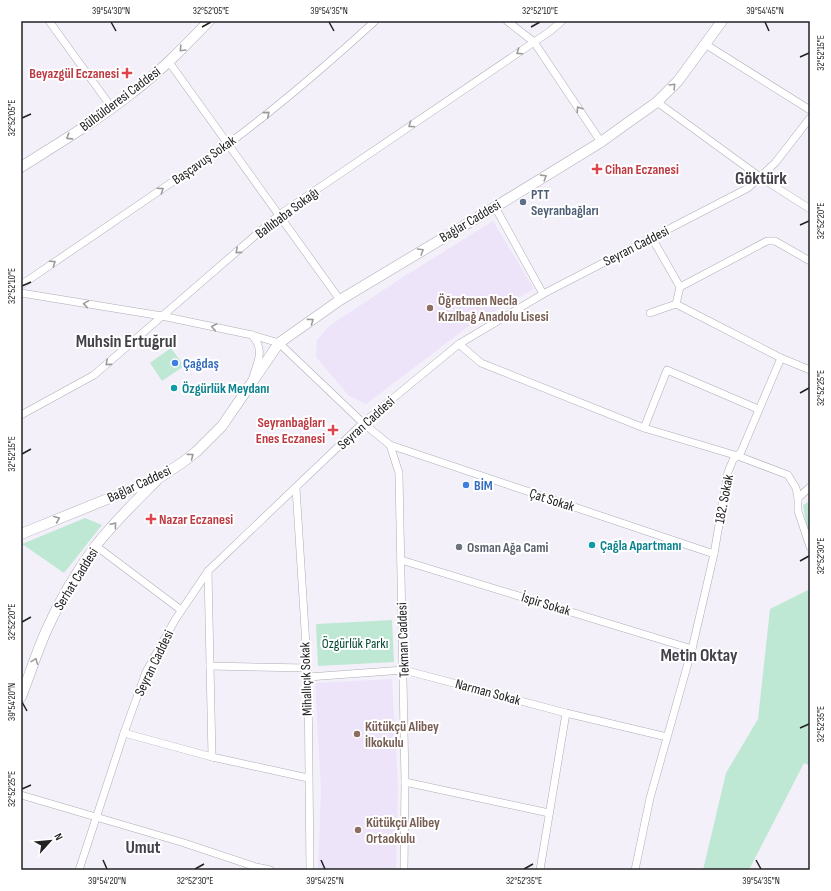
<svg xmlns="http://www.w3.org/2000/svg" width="831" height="891" viewBox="0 0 831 891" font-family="'Sofia Sans Condensed',sans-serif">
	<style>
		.education { fill: #ede4f9 }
		.green { fill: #bfe8d4 }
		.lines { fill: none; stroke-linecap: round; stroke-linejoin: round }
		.street-casing { stroke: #afacb5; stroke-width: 8 }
		.secondary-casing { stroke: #afacb5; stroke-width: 11 }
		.street { stroke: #fff; stroke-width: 7 }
		.secondary { stroke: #fff; stroke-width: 10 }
		.oneway { stroke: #9c9b9c }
		.ticks { fill: none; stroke: #222124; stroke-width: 1.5 }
		.health-dot { fill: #e0444e; stroke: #fff; stroke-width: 1.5 }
		.service-dot { fill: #5c6f8a; stroke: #fff; stroke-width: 1.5 }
		.education-dot { fill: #8d6e63; stroke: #fff; stroke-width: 1.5 }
		.shop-dot { fill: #3f7fe0; stroke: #fff; stroke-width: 1.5 }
		.culture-dot { fill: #0f9aa8; stroke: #fff; stroke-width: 1.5 }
		.worship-dot { fill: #6b7280; stroke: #fff; stroke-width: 1.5 }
		.labels { text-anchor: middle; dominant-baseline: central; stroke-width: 4; stroke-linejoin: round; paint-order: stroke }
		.health-label { font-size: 14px; font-weight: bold; fill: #be3a42; stroke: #fff; text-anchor: end }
		.street-label { font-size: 14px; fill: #222124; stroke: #fff }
		.service-label { font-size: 14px; font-weight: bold; fill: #4e5e75; stroke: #fff; text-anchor: start }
		.education-label { font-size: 14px; font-weight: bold; fill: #785e54; stroke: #fff; text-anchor: start }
		.shop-label { font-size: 14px; font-weight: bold; fill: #366cbe; stroke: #fff; text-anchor: start }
		.culture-label { font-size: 14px; font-weight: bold; fill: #0d838f; stroke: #fff; text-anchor: start }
		.worship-label { font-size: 14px; font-weight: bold; fill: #5b616d; stroke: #fff; text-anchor: start }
		.park-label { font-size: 14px; fill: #044831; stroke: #fff }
		.district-label { font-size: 18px; font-weight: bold; fill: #444149; stroke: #fff }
		.neatline { fill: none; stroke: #222124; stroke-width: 1.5 }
		.ticks-label { font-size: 10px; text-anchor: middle; fill: #222124 }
	</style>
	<rect width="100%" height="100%" fill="#f3f0fa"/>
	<g class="education">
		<polygon points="493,221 534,289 469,326 366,404 349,396 316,357 317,340 329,326 403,277"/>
		<polygon points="392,679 398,785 396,870 318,870 321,789 315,683"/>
	</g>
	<g class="green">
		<polygon points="171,348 184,366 162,381 150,363"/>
		<polygon points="810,501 810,547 803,505"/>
		<polygon points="85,518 102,525 64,573 22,544"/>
		<polygon points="810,589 810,766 804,763 749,870 703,870 726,773 758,719 770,609"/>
		<polygon points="392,620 394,662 318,666 316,624"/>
	</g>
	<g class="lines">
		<defs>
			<g id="street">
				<polyline points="49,21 112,108"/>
				<polyline points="507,21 534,42 601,142"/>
				<polyline points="705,44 810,110"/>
				<polyline points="169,62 340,300"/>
				<polyline points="657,102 760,177 810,209"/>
				<polyline points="495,207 543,294"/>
				<polyline points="652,238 680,287"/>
				<path d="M21,285l207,-141c51,-38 100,-80 147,-123"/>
				<polyline points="21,293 162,316 252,335 279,343 363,423 390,445 399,473 405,782 404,870"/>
				<polyline points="676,304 680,287 767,241 775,241 810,261"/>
				<polyline points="650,313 676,304 781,358 810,370"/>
				<path d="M252,335c13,15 6,25 1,42"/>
				<polyline points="459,344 481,363 644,428 738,456 788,475 796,488 798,498 798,511 810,547"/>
				<polyline points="21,415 94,375 279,215 549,32 562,21"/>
				<polyline points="644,428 667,370 758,409"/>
				<polyline points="390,445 714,554"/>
				<polyline points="296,488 308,677 310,870"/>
				<polyline points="798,498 810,487"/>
				<polyline points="96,546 181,610"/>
				<polyline points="401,560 692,649"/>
				<polyline points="208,571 212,757"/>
				<polyline points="210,666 307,668"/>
				<polyline points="308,677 404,670 566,713 667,737"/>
				<polyline points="124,733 212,757 308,778"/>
				<polyline points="405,782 549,813"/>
				<polyline points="21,795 181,842 256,867 270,870"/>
				<polyline points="79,870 124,733 146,672 175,620 208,571 363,423 459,344 543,294 748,188 775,163 810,118"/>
				<polyline points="540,870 566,713"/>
				<polyline points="635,870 650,798 692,649 714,554 728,472 733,460 741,452 781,358"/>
			</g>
			<g id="secondary">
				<path d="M21,167c38,-24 77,-47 112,-75 28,-21 52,-46 76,-71"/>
				<polyline points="21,534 159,478 183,462 196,452 222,426 279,343 340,300 495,207 601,142 626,124 657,102 678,81 722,21"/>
				<path d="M21,697c9,-23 16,-46 26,-68 13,-29 29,-56 47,-81 18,-24 41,-46 62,-67"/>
			</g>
		</defs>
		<use href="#street" class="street-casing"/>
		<use href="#secondary" class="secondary-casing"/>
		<use href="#street" class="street"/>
		<use href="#secondary" class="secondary"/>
	</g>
	<defs><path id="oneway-chevron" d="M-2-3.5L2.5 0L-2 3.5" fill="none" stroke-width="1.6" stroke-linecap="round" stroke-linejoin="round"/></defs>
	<g class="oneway">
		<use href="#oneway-chevron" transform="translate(182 49) rotate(134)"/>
		<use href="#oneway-chevron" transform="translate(519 52) rotate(146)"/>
		<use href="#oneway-chevron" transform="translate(673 86) rotate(-45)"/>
		<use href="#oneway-chevron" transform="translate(579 109) rotate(-124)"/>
		<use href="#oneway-chevron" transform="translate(267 114) rotate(-40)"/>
		<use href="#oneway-chevron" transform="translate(411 125) rotate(146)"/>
		<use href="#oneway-chevron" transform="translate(69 137) rotate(147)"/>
		<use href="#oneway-chevron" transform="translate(544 177) rotate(-32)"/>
		<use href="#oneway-chevron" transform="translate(161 190) rotate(-34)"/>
		<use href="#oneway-chevron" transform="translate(238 251) rotate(139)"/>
		<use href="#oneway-chevron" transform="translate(421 251) rotate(-31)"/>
		<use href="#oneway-chevron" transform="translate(53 263) rotate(-34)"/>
		<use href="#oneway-chevron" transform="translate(86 304) rotate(-171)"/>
		<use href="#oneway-chevron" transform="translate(311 321) rotate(-36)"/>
		<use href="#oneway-chevron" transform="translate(214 327) rotate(-169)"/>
		<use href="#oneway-chevron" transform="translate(108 363) rotate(139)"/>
		<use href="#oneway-chevron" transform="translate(191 456) rotate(-37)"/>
		<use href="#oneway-chevron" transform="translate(57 519) rotate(-23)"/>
		<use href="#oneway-chevron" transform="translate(114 525) rotate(-49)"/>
		<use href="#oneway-chevron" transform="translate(35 661) rotate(-69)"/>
	</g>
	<path class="ticks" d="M111,22l5,9M329,22l5,9M765,22l4,9M202,27l9,-5M531,27l9,-5M800,57l9,-4M22,118l9,-4M800,225l9,-4M22,286l9,-4M800,393l9,-5M22,454l9,-5M800,561l9,-5M22,622l9,-5M22,702l5,9M800,728l9,-4M22,789l9,-4M103,860l4,9M321,860l4,9M756,860l5,9M195,869l9,-5M524,869l9,-5"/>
	<g class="health-dot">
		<path d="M125 67h4v4h4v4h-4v4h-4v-4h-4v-4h4z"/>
		<path d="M595 163h4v4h4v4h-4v4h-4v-4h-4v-4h4z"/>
		<path d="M331 424h4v4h4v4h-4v4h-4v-4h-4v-4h4z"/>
		<path d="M149 513h4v4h4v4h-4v4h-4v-4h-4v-4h4z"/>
	</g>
	<circle class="service-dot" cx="523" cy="202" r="4"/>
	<g class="education-dot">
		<circle cx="430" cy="308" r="4"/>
		<circle cx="357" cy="734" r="4"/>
		<circle cx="358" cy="830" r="4"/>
	</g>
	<g class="shop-dot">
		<circle cx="175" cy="363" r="4"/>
		<circle cx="466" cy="485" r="4"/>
	</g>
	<g class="culture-dot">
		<circle cx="174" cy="388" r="4"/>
		<circle cx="592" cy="545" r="4"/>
	</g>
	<circle class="worship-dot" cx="459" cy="547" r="4"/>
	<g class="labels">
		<g class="health-label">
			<text x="119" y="73">Beyazgül Eczanesi</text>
			<text x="605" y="169" text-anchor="start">Cihan Eczanesi</text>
			<text x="325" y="422">Seyranbağları<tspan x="325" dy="16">Enes Eczanesi</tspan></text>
			<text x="159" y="519" text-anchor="start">Nazar Eczanesi</text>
		</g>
		<g class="street-label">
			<text transform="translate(120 99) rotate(-37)">Bülbülderesi Caddesi</text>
			<text transform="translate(204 160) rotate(-35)">Başçavuş Sokak</text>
			<text transform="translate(287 213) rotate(-37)">Ballıbaba Sokağı</text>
			<text transform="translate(470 221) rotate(-31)">Bağlar Caddesi</text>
			<text transform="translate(636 246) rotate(-27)">Seyran Caddesi</text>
			<text transform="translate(366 423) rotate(-42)">Seyran Caddesi</text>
			<text transform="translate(139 484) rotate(-25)">Bağlar Caddesi</text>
			<text transform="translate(724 499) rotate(-79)">182. Sokak</text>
			<text transform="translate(552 500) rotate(18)">Çat Sokak</text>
			<text transform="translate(76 579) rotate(-58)">Serhat Caddesi</text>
			<text transform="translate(546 604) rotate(17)">İspir Sokak</text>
			<text transform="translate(403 640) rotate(-92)">Tekman Caddesi</text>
			<text transform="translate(154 663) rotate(-64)">Seyran Caddesi</text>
			<text transform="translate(306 679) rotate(-92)">Mihallıçık Sokak</text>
			<text transform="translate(488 692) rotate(15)">Narman Sokak</text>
		</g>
		<g class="service-label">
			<text x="531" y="194">PTT<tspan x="531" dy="16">Seyranbağları</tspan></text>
		</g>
		<g class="education-label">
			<text x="438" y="300">Öğretmen Necla<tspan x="438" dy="16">Kızılbağ Anadolu Lisesi</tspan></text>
			<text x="365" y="726">Kütükçü Alibey<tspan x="365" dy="16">İlkokulu</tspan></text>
			<text x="366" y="822">Kütükçü Alibey<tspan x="366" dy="16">Ortaokulu</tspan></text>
		</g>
		<g class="shop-label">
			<text x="183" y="363">Çağdaş</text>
			<text x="474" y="485">BİM</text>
		</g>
		<g class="culture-label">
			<text x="182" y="388">Özgürlük Meydanı</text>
			<text x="600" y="545">Çağla Apartmanı</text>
		</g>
		<g class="worship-label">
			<text x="467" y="547">Osman Ağa Cami</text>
		</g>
		<g class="park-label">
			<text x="355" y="643">Özgürlük Parkı</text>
		</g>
		<g class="district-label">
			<text x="761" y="178">Göktürk</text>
			<text x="126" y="341">Muhsin Ertuğrul</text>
			<text x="699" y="655">Metin Oktay</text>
			<text x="143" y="847">Umut</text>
		</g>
	</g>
	<rect width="831" height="891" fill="none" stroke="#ffffff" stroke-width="44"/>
	<g transform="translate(50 841) rotate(63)" stroke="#ffffff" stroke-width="3" paint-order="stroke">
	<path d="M0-3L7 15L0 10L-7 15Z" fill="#222124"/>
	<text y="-6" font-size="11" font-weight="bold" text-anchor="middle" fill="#222124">N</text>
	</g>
	<rect x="22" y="22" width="787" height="847" class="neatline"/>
	<g class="ticks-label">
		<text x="111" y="14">39°54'30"N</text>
		<text x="211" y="14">32°52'05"E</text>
		<text x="329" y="14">39°54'35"N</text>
		<text x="540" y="14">32°52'10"E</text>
		<text x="765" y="14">39°54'45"N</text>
		<text transform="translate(820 53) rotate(-90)" y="4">32°52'15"E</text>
		<text transform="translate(11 118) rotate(-90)" y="4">32°52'05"E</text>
		<text transform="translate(820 221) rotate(-90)" y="4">32°52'20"E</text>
		<text transform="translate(11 286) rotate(-90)" y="4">32°52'10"E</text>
		<text transform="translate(820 388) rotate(-90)" y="4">32°52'25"E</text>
		<text transform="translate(11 454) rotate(-90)" y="4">32°52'15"E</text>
		<text transform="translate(820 556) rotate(-90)" y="4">32°52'30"E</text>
		<text transform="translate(11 622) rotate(-90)" y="4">32°52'20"E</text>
		<text transform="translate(11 702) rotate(-90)" y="4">39°54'20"N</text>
		<text transform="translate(820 724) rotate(-90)" y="4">32°52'35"E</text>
		<text transform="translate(11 789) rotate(-90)" y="4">32°52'25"E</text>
		<text x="107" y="884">39°54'20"N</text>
		<text x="195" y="884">32°52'30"E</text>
		<text x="325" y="884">39°54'25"N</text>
		<text x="524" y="884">32°52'35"E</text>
		<text x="761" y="884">39°54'35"N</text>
	</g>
</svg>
